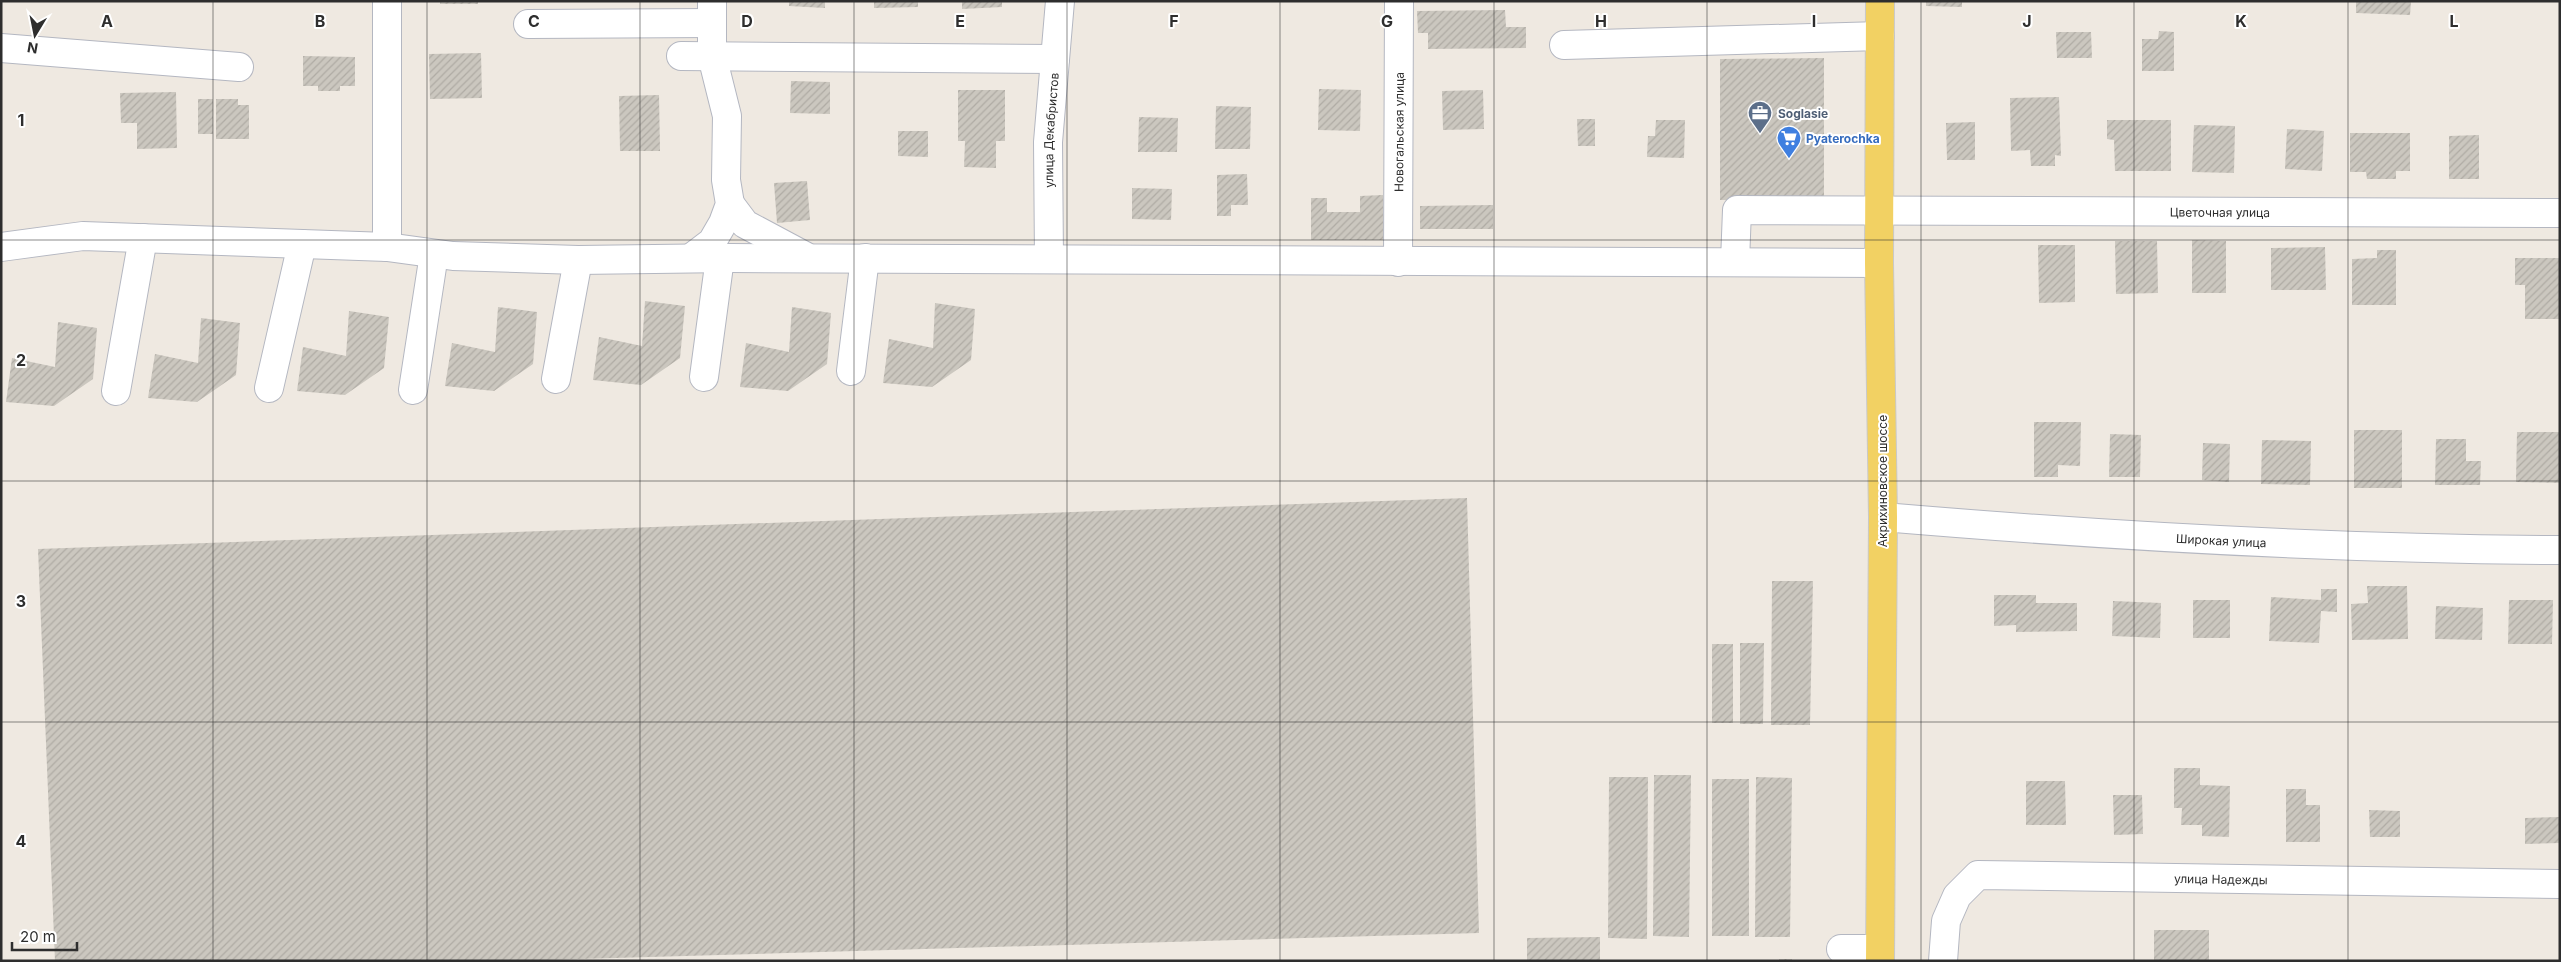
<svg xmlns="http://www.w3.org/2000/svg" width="2561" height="962" viewBox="0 0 2561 962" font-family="Inter,sans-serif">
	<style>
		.building { fill: url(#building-hatch) }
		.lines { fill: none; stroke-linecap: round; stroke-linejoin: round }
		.minor-casing { stroke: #b4b7c1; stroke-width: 30 }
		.major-casing { stroke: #c9c9c9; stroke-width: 30 }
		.minor { stroke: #fff; stroke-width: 28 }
		.major { stroke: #f2d163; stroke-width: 28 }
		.grid { fill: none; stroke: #2e2e2e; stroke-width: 1; stroke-opacity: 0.55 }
		.labels { text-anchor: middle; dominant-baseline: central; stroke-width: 4; stroke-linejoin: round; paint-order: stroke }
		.service-label { font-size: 12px; font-weight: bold; fill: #4e5e75; stroke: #fff; text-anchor: start }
		.street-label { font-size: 12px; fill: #2e2e2e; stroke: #fff }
		.shop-label { font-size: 12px; font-weight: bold; fill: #366cbe; stroke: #fff; text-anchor: start }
		.grid-label { font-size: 16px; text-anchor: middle; font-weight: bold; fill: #2e2e2e; stroke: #fff; stroke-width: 4; stroke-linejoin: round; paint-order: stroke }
	</style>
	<defs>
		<pattern id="building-hatch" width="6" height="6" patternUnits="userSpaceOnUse" patternTransform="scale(1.25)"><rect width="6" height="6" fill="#cbc7bf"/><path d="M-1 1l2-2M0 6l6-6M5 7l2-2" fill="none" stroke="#afaba4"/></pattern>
	</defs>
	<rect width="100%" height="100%" fill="#efe9e1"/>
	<g class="building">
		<rect x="440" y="1" width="38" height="3"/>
		<polygon points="789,1 825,1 825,8 789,6"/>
		<polygon points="874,1 918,1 918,7 874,8"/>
		<polygon points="962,1 1002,1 1002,7 962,9"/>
		<polygon points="1926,1 1962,1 1962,7 1926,6"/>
		<polygon points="2356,1 2411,1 2410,15 2356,13"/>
		<polygon points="1505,10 1506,27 1526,27 1526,48 1428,49 1428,33 1418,33 1417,11"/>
		<polygon points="2159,31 2174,32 2174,71 2142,71 2142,39 2158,39"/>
		<polygon points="2056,32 2091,32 2092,58 2057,58"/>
		<polygon points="481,53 482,98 430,99 429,54"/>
		<polygon points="303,56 355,57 355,86 340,86 340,91 318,91 318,86 303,86"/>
		<polygon points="1824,58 1824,200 1720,200 1720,59"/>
		<polygon points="791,81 830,82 830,114 790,113"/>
		<polygon points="1319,89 1361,90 1360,131 1318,130"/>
		<polygon points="958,90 1005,90 1005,141 996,141 996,168 964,167 965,141 958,141"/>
		<polygon points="1483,90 1484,129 1443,130 1442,91"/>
		<polygon points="176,92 177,148 137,149 137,123 121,123 120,93"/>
		<polygon points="659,95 660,151 620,151 619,96"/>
		<polygon points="2059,97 2061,156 2055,155 2055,166 2031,166 2030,150 2011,151 2010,98"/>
		<rect x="198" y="99" width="15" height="35"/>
		<polygon points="216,99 238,99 238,105 249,105 249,139 216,139"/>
		<polygon points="1216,106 1251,107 1250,149 1215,149"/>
		<polygon points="1139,117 1178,118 1177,152 1138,152"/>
		<polygon points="1577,119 1595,119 1595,146 1578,146"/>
		<polygon points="1656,120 1685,120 1684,158 1647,157 1648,136 1655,136"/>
		<polygon points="2107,120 2171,120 2171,171 2115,171 2114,140 2107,139"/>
		<polygon points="1975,122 1975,160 1947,160 1946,123"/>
		<polygon points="2194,125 2235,126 2234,173 2192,172"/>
		<polygon points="2287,129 2324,131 2322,171 2285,169"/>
		<polygon points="898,131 928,131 928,157 898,156"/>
		<polygon points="2350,133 2410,133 2410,171 2396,171 2396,179 2367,179 2366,172 2350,172"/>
		<polygon points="2479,135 2479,179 2449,179 2449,136"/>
		<polygon points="1247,174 1248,205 1231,205 1231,216 1217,216 1217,175"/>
		<polygon points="807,181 810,220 777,223 774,183"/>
		<polygon points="1132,188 1172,189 1171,220 1132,219"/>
		<polygon points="1383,195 1383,240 1311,240 1311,198 1327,198 1327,212 1360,212 1360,196"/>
		<polygon points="1493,205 1493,229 1420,229 1420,206"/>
		<polygon points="2192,240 2226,241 2226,293 2192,293"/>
		<polygon points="2115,241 2157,241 2158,293 2116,294"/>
		<polygon points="2038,245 2075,245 2075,302 2039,303"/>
		<polygon points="2325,247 2326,290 2271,290 2271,248"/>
		<polygon points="2377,250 2396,250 2396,305 2352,305 2352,259 2377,258"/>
		<polygon points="2515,258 2560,258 2560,319 2525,319 2525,285 2515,285"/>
		<polygon points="645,301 685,306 680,358 641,385 593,380 599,337 642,346"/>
		<polygon points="935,303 975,309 971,360 932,387 883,383 889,339 933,348"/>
		<polygon points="498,307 537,312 533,364 494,391 445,386 452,343 495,352"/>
		<polygon points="792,307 831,313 827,364 788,391 740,387 746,343 789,352"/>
		<polygon points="349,311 389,317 384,368 345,395 297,391 303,347 346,356"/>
		<polygon points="201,318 240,323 236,375 197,402 148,398 155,354 198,363"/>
		<polygon points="58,322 97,328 93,379 54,406 6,402 12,358 55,367"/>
		<polygon points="2034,422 2081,422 2080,466 2058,465 2058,477 2034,477"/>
		<rect x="2354" y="430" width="48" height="58"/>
		<polygon points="2517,432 2560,432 2560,483 2516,482"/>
		<polygon points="2110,434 2141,435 2140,477 2109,477"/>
		<polygon points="2436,439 2466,439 2466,461 2481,461 2480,485 2435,485"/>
		<polygon points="2262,440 2311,441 2310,485 2261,484"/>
		<polygon points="2203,443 2230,444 2229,482 2202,480"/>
		<polygon points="1467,498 1479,933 510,961 55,961 38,549"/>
		<polygon points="1772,581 1813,581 1810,725 1771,725"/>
		<polygon points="2367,586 2407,586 2408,639 2352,640 2351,604 2368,603"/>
		<polygon points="2321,589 2337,589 2337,612 2321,611 2319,643 2269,641 2271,597 2321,600"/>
		<polygon points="1994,595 2036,595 2036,603 2077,603 2077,631 2016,632 2016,625 1994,626"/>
		<rect x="2193" y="600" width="37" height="38"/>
		<polygon points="2509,600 2553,600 2552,644 2508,644"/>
		<polygon points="2113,601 2161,603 2160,638 2112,636"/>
		<polygon points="2436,606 2483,608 2482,640 2435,639"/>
		<polygon points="1740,643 1764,643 1763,724 1740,724"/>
		<rect x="1712" y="644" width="21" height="79"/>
		<polygon points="2174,768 2200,768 2200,785 2230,786 2229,837 2202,836 2202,825 2181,825 2182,808 2174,808"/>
		<polygon points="1654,775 1691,775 1689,937 1653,936"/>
		<polygon points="1609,777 1648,777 1647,939 1608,938"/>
		<polygon points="1756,777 1792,778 1790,937 1755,937"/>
		<rect x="1712" y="779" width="37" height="157"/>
		<polygon points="2026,781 2065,781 2066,825 2026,825"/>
		<polygon points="2286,789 2306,789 2306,805 2320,805 2320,842 2286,842"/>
		<polygon points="2113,795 2142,795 2143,834 2114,835"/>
		<polygon points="2369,810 2400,811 2400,837 2370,837"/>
		<polygon points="2560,817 2560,843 2525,844 2525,818"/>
		<rect x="2154" y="930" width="55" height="31"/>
		<polygon points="1600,937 1600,961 1527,961 1527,938"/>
		<rect x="1779" y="959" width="13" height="2"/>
	</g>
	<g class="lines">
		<defs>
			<g id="minor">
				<polyline points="528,24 712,23"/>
				<polyline points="1564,45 1880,36"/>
				<polyline points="1,48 239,67"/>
				<polyline points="681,56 1055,59"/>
				<polyline points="730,204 745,224 805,256"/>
				<polyline points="1,247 83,236 387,247 453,256 578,260 730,258 1879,263"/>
				<polyline points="387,247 387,1"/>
				<polyline points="691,258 712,242 723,223 730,204 726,180 727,116 712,56 712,1"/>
				<path id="s1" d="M1049,259l-1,-117 12,-141"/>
				<path id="s2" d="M1398,262l1,-261"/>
				<path id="s3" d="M1735,262l2,-52 823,3"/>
				<polyline points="851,371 865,258"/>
				<polyline points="704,377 720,258"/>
				<polyline points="556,379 578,260"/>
				<polyline points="269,388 302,244"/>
				<polyline points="413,390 434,254"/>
				<polyline points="116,391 143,238"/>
				<path id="s4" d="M1883,517c225,19 451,32 677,33"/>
				<polyline points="1841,949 1880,949"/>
				<path id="s5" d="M1943,961l3,-40 11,-25 21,-21 582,9"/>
			</g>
			<polyline id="major" points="1880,961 1883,517 1879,263 1880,1"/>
		</defs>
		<use href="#minor" class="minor-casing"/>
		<use href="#major" class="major-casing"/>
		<use href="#minor" class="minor"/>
		<use href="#major" class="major"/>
	</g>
	<path class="grid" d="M213,1v960M427,1v960M640,1v960M854,1v960M1067,1v960M1280,1v960M1494,1v960M1707,1v960M1921,1v960M2134,1v960M2348,1v960M1,240h2559M1,481h2559M1,722h2559"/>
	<defs>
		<symbol id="office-pin" viewBox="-11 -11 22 30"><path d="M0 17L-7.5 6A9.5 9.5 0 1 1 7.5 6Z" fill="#5c6f8a" stroke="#fff"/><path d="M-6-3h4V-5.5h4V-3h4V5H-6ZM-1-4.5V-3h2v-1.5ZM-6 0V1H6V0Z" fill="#fff"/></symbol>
		<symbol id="supermarket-pin" viewBox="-11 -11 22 30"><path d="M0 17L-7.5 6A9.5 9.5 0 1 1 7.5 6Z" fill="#3f7fe0" stroke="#fff"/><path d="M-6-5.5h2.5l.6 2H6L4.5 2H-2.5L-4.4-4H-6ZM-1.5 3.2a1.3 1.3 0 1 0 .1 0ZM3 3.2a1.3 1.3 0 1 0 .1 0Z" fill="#fff"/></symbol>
	</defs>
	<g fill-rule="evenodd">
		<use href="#office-pin" x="1746" y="99" width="28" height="38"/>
		<use href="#supermarket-pin" x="1775" y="124" width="28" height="38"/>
	</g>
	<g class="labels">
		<g class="service-label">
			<text x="1778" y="113">Soglasie</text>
		</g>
		<g class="street-label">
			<text stroke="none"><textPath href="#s1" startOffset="129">улица Декабристов</textPath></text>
			<text stroke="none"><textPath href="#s2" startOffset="130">Новогальская улица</textPath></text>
			<text stroke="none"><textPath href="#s3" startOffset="535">Цветочная улица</textPath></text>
			<text transform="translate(1882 481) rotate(-90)">Акрихиновское шоссе</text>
			<text stroke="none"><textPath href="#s4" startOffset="339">Широкая улица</textPath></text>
			<text stroke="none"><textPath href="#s5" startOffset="340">улица Надежды</textPath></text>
		</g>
		<g class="shop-label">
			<text x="1806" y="138">Pyaterochka</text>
		</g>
	</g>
	<g class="grid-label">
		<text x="107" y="27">A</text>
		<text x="320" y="27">B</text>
		<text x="534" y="27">C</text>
		<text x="747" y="27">D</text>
		<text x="960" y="27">E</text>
		<text x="1174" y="27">F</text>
		<text x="1387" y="27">G</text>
		<text x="1601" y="27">H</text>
		<text x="1814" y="27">I</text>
		<text x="2027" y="27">J</text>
		<text x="2241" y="27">K</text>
		<text x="2454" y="27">L</text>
		<text x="21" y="126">1</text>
		<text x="21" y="366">2</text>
		<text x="21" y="607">3</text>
		<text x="21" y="847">4</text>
	</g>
	<rect width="2561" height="962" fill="none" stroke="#2e2e2e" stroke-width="5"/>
	<g transform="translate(35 35) rotate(190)" stroke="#ffffff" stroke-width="4" paint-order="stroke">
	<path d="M0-4L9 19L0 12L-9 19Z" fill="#2e2e2e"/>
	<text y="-8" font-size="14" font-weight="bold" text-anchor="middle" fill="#2e2e2e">N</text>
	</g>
	<path d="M12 942v8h65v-8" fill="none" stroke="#2e2e2e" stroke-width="2.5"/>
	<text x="20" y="942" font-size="15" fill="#2e2e2e" stroke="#ffffff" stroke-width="4" paint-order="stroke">20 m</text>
</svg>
